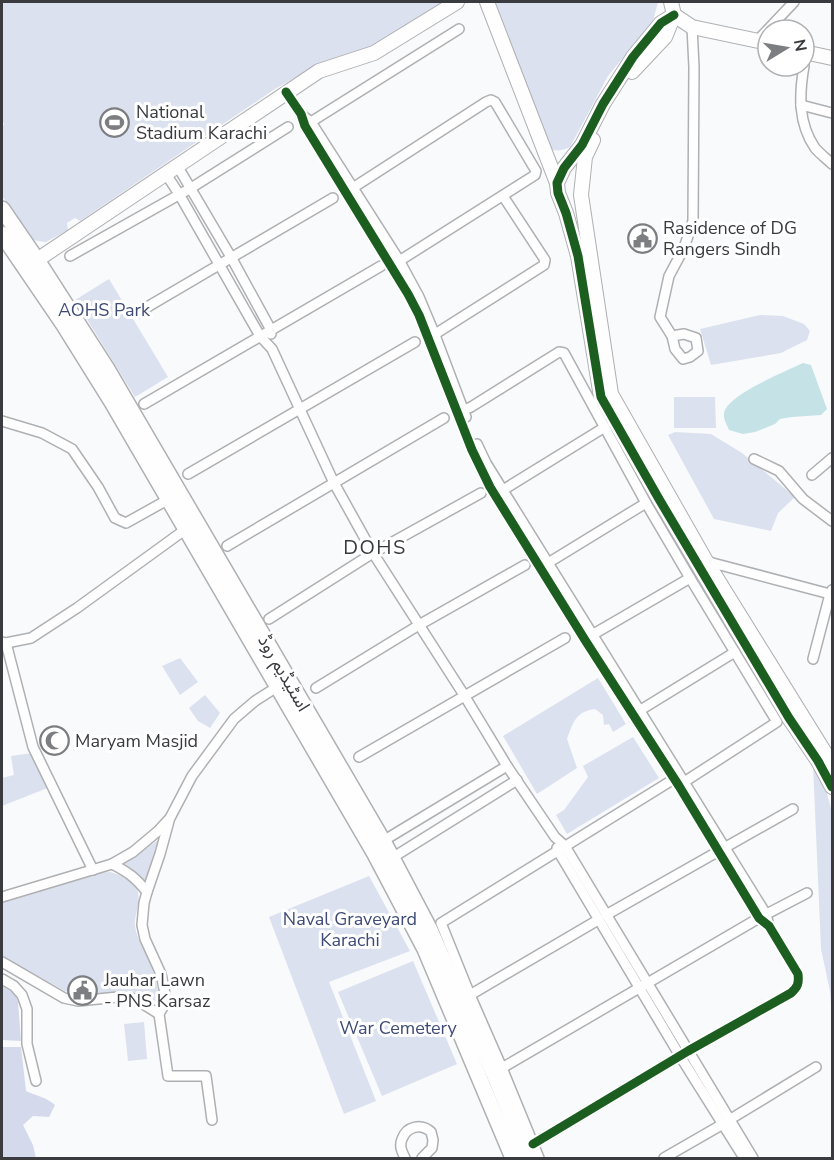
<svg xmlns="http://www.w3.org/2000/svg" width="834" height="1160" viewBox="0 0 834 1160" font-family="'Nunito Sans','Noto Sans Arabic',sans-serif">
	<style>
		.green { fill: #dce1ef }
		.forest { fill: #d4daec }
		.water { fill: #c5e3e6 }
		.lines { fill: none; stroke-linecap: round; stroke-linejoin: round }
		.street-casing { stroke: #afb0b2; stroke-width: 12 }
		.secondary-casing { stroke: #afb0b2; stroke-width: 16 }
		.primary-casing { stroke: #afb0b2; stroke-width: 18 }
		.street { stroke: #fefeff; stroke-width: 9 }
		.secondary { stroke: #fefeff; stroke-width: 14 }
		.primary { stroke: #fefeff; stroke-width: 15 }
		.cycleway-casing { stroke: #fff; stroke-width: 13 }
		.cycleway { stroke: #1b5e20; stroke-width: 9 }
		.labels { text-anchor: middle; dominant-baseline: central; stroke-width: 6; stroke-linejoin: round; paint-order: stroke }
		.poi-label { font-size: 18px; fill: #3a3b3f; stroke: #fff; text-anchor: start }
		.park-label { font-size: 18px; fill: #3f4b77; stroke: #fff }
		.street-label { font-size: 18px; fill: #3a3b3f; stroke: #fff }
		.neighbourhood-label { font-size: 20px; letter-spacing: 1.5px; fill: #3a3b3f; stroke: #fff }
	</style>
	<rect width="100%" height="100%" fill="#f9fafc"/>
	<g class="green">
		<polygon points="2,2 448,2 374,49 317,65 275,89 80,221 75,218 67,223 68,230 46,242 32,240 2,196 2,127 4,124 2,120"/>
		<path d="M495,2h163l-5,19 -45,55 -38,71c-9,4 -15,5 -23,0z"/>
		<polygon points="109,279 168,377 135,397 75,300"/>
		<polygon points="760,315 783,316 804,324 810,331 807,340 781,353 711,365 700,329"/>
		<polygon points="674,397 715,397 716,428 674,428"/>
		<polygon points="675,432 711,434 742,453 795,497 778,513 771,531 714,519 668,435"/>
		<polygon points="180,658 198,682 180,695 162,666"/>
		<path d="M598,678l28,46 -13,8 -4,-8 -5,1 -1,-10 -8,-6c-19,2 -22,14 -28,30l10,29 -40,26 -34,-58z"/>
		<polygon points="205,695 220,713 210,728 198,721 189,708"/>
		<polygon points="633,737 659,778 567,834 556,815 564,810 588,777 583,766"/>
		<polygon points="32,753 50,787 2,806 2,778 14,775 11,756"/>
		<polygon points="813,765 825,785 831,809 832,847 832,958 831,958 832,966 832,1017 830,991 821,949"/>
		<path d="M158,840l-12,40 -4,1c-5,-10 -13,-11 -18,-18l2,-3 8,-3z"/>
		<path d="M110,872c9,3 19,5 25,13 9,15 -1,27 0,41 2,15 11,26 16,40 5,11 7,24 9,36l-35,-9 -32,2 -4,-11 -15,4 1,5 -10,-2 -63,-35v-53l95,-30z"/>
		<polygon points="369,876 410,951 329,982 376,1101 344,1114 269,917"/>
		<polygon points="413,961 457,1064 382,1096 338,992"/>
		<polygon points="144,1022 147,1059 128,1061 124,1024"/>
	</g>
	<g class="forest">
		<polygon points="2,986 15,994 18,1002 21,1041 2,1040"/>
		<path d="M2,1047h19l5,44c11,5 20,6 29,14l-6,12 -16,-1 -10,9 10,20 3,13h-34z"/>
	</g>
	<path class="water" d="M803,363l8,2 16,44 -6,6 -29,2 -12,2 -5,5 -20,8 -12,2 -14,-4c-2,-5 -6,-11 -5,-17 3,-18 62,-42 79,-50z"/>
	<g class="lines">
		<defs>
			<g id="street">
				<polyline points="757,41 794,2"/>
				<path d="M804,66c-5,29 -6,57 11,82 5,6 12,11 17,16"/>
				<path d="M286,92l15,22 4,12 103,168 11,21 53,135 18,37 95,153 94,146 80,132 10,8 29,48c1,9 0,13 -7,19l-103,58 -155,93"/>
				<polyline points="801,105 832,113"/>
				<polyline points="302,115 311,122 399,260 419,297 435,335 466,417"/>
				<polyline points="306,125 459,29"/>
				<polyline points="178,167 231,257 271,330 271,334"/>
				<polyline points="166,174 179,194 260,336 272,349 334,483 373,553 269,619"/>
				<polyline points="348,191 486,102 491,100 495,102 536,171 535,175 396,263"/>
				<polyline points="70,256 191,188 288,127"/>
				<polyline points="137,313 333,198"/>
				<polyline points="432,336 544,265 545,260 503,196"/>
				<polyline points="672,336 684,334 696,338 698,351 690,357 683,359 675,349 672,336 660,317 669,276 684,248 693,221 694,67 692,27"/>
				<polyline points="144,404 381,266"/>
				<polyline points="460,412 471,407 559,352 564,353 646,503 690,578 777,722 681,784"/>
				<polyline points="2,421 42,433 72,449 98,487 115,518 126,523 169,499"/>
				<polyline points="477,444 486,463 766,914 769,926"/>
				<polyline points="754,459 779,471 803,499 832,521"/>
				<polyline points="188,474 415,342"/>
				<polyline points="812,475 832,458"/>
				<polyline points="503,490 605,427"/>
				<polyline points="481,493 373,553 464,695 507,766 555,837 565,846 753,1158"/>
				<polyline points="227,546 444,418"/>
				<polyline points="705,561 830,594"/>
				<polyline points="548,563 646,503"/>
				<polyline points="592,635 690,578"/>
				<polyline points="2,642 6,643 31,638 77,608 186,529"/>
				<polyline points="6,643 33,747 93,870"/>
				<polyline points="813,659 830,594 832,590"/>
				<polyline points="316,688 419,625 525,565"/>
				<polyline points="634,714 735,652"/>
				<polyline points="359,757 565,638"/>
				<polyline points="169,821 160,854 147,892 144,903 142,925 145,939 161,974 164,988 166,1002 159,1014 168,1076 206,1076 212,1120"/>
				<polyline points="383,841 507,766"/>
				<polyline points="557,848 558,851 680,1056 744,1158"/>
				<polyline points="392,858 517,780"/>
				<path d="M112,864c16,8 24,14 35,28"/>
				<polyline points="2,897 112,864 133,852 158,831 170,818 192,776 234,719 255,701 277,687"/>
				<polyline points="606,915 793,809"/>
				<polyline points="2,962 64,998 78,1001 118,997 135,999 159,1014"/>
				<polyline points="2,979 14,986 22,995 27,1009 27,1044 36,1081"/>
				<polyline points="470,995 598,920"/>
				<polyline points="502,1068 759,918 807,893"/>
				<polyline points="729,1120 816,1067"/>
				<path d="M405,1158c-3,-6 -6,-12 -3,-19 5,-13 19,-16 29,-7l2,8 -1,8 -10,10"/>
				<polyline points="539,1158 502,1068 470,995 441,923 674,779"/>
				<polyline points="664,1158 723,1124"/>
			</g>
			<g id="secondary">
				<polyline points="487,2 557,183"/>
				<polyline points="674,15 661,23 633,57 603,104 582,145 564,168 557,183 558,193 566,213 578,256 601,397 659,499 789,718 818,761 832,787"/>
				<polyline points="674,15 692,27 768,43"/>
				<polyline points="804,52 832,58"/>
				<polyline points="632,72 665,37 674,15 671,2"/>
				<polyline points="593,140 585,157 581,195 611,394 706,561 832,764"/>
				<polyline points="37,260 319,71 374,53 457,2"/>
			</g>
			<g id="primary">
				<polyline points="2,209 37,260 107,369 383,841 430,930 449,973 497,1081 528,1158"/>
				<polyline points="2,234 64,325 112,402 375,854 425,949 513,1158"/>
			</g>
		</defs>
		<use href="#street" class="street-casing"/>
		<use href="#secondary" class="secondary-casing"/>
		<use href="#primary" class="primary-casing"/>
		<use href="#street" class="street"/>
		<use href="#secondary" class="secondary"/>
		<use href="#primary" class="primary"/>
		<defs>
			<g id="cycleway">
				<polyline points="674,15 661,23 633,57 603,104 582,145 564,168 557,183 558,193 566,213 578,256 601,397 659,499 789,718 818,761 832,787"/>
				<path d="M286,92l15,22 4,12 103,168 11,21 53,135 18,37 95,153 94,146 80,132 10,8 29,48c1,9 0,13 -7,19l-103,58 -155,93"/>
			</g>
		</defs>
		<use href="#cycleway" class="cycleway-casing"/>
		<use href="#cycleway" class="cycleway"/>
	</g>
	<defs>
		<symbol id="stadium-ring" viewBox="-11 -11 22 22"><circle r="9.5" fill="#fff" stroke="#7d7e81" stroke-width="1.5"/><path d="M0-5a6.5 5 0 1 0 0 10a6.5 5 0 1 0 0-10ZM-3.5-1.8h7v3.6h-7Z" fill="#7d7e81"/></symbol>
		<symbol id="civic-ring" viewBox="-11 -11 22 22"><circle r="9.5" fill="#fff" stroke="#7d7e81" stroke-width="1.5"/><path d="M-.6-6.5H3V-4.5H.6V-3L4-1V1h2V6H-6V1h2V-1L-.6-3ZM-1.2 2.5V6h2.4V2.5Z" fill="#7d7e81"/></symbol>
		<symbol id="mosque-ring" viewBox="-11 -11 22 22"><circle r="9.5" fill="#fff" stroke="#7d7e81" stroke-width="1.5"/><path d="M3.5-4.9A6 6 0 1 0 3.5 4.9A5 5 0 1 1 3.5-4.9Z" fill="#7d7e81"/></symbol>
	</defs>
	<g fill-rule="evenodd">
		<use href="#stadium-ring" x="98" y="106" width="33" height="33"/>
		<use href="#civic-ring" x="626" y="222" width="33" height="33"/>
		<use href="#mosque-ring" x="38" y="724" width="33" height="33"/>
		<use href="#civic-ring" x="66" y="974" width="33" height="33"/>
	</g>
	<g class="labels">
		<g class="poi-label">
			<text x="136" y="112">National<tspan x="136" dy="21">Stadium Karachi</tspan></text>
			<text x="663" y="228">Rasidence of DG<tspan x="663" dy="21">Rangers Sindh</tspan></text>
			<text x="75" y="741">Maryam Masjid</text>
			<text x="104" y="980">Jauhar Lawn<tspan x="104" dy="21">- PNS Karsaz</tspan></text>
		</g>
		<g class="park-label">
			<text x="104" y="310">AOHS Park</text>
			<text x="350" y="919">Naval Graveyard<tspan x="350" dy="21">Karachi</tspan></text>
			<text x="398" y="1028">War Cemetery</text>
		</g>
		<g class="street-label">
			<text transform="translate(284 673) rotate(60)">اسٹیڈیم روڈ</text>
		</g>
		<g class="neighbourhood-label">
			<text x="375" y="547">DOHS</text>
		</g>
	</g>
	<rect width="834" height="1160" fill="none" stroke="#3a3b3f" stroke-width="6"/>
	<g transform="translate(786 48) rotate(79)"><circle r="28" fill="#ffffff" stroke="#b0b1b2" stroke-width="1.5"/>
	<path d="M0-4.5L10 22L0 15L-10 22Z" fill="#7d7e81"/>
	<text y="-9" font-size="16" font-weight="bold" text-anchor="middle" fill="#3a3b3f">N</text>
	</g>
</svg>
